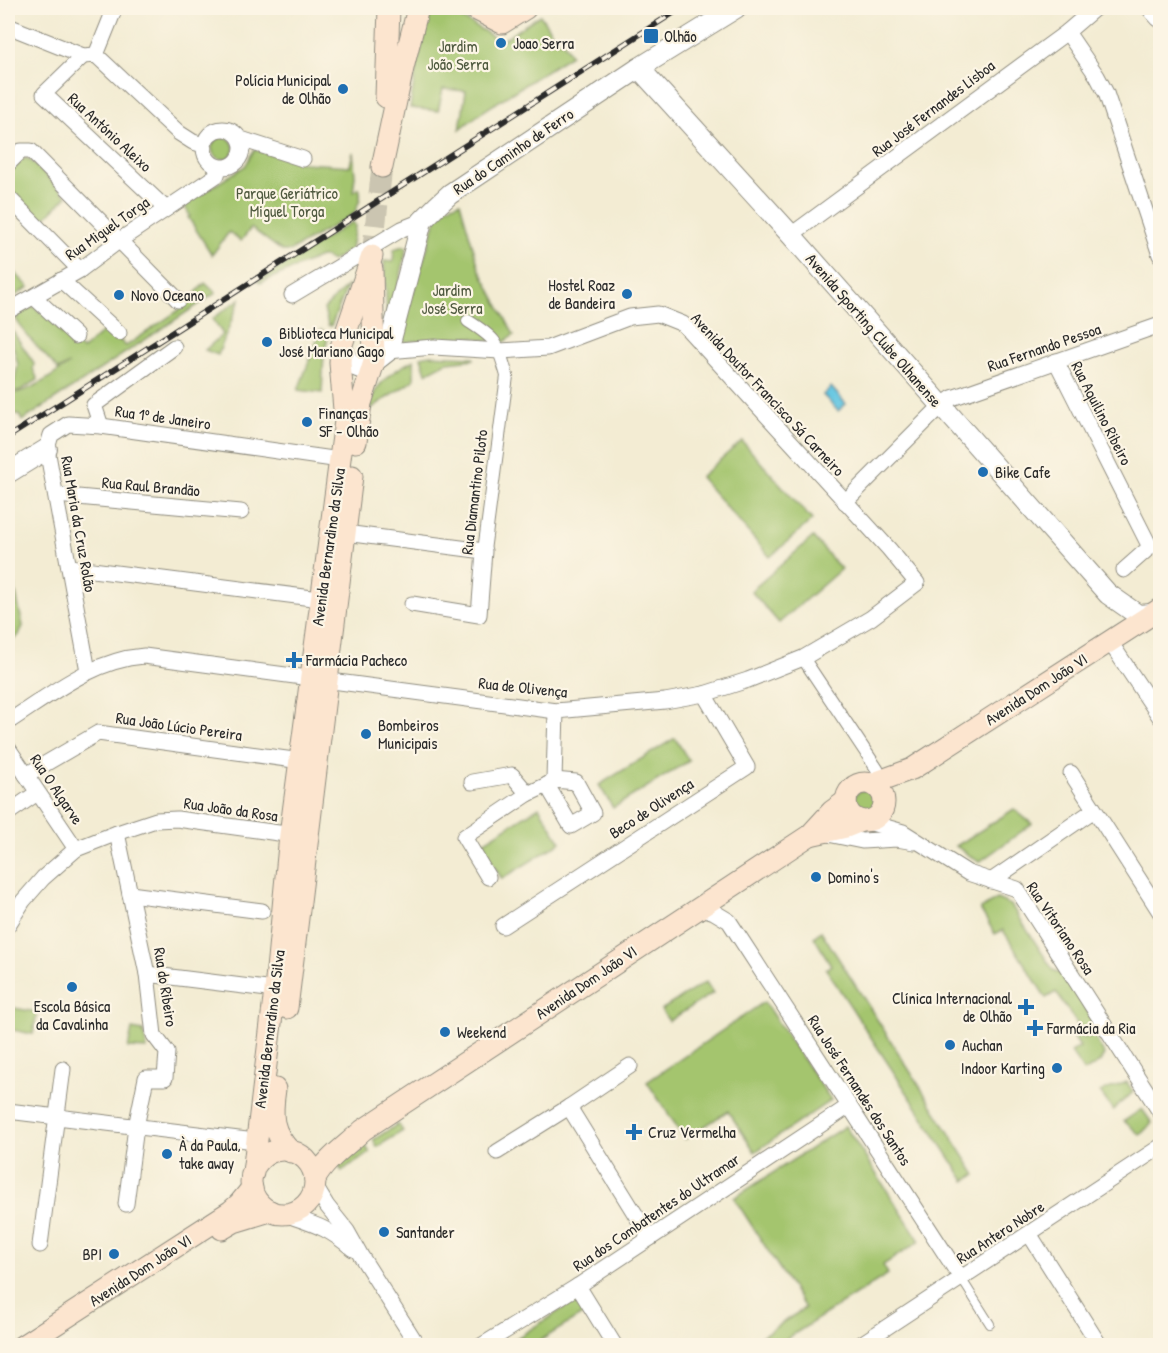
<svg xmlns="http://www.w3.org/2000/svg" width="1168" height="1353" viewBox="0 0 1168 1353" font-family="'Patrick Hand',sans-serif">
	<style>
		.green { fill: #a4c56e; stroke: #68784c; stroke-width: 1.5 }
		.water { fill: #64c6e2; stroke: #487886; stroke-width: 1.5 }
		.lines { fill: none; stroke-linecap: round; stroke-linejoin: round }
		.secondary-tunnel { stroke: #cbc5b1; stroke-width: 21; stroke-dasharray: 21 10; stroke-linecap: butt }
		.service-casing { stroke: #8f8c7f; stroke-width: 10 }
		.pedestrian-casing { stroke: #8f8c7f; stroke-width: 14 }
		.minor-casing { stroke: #8f8c7f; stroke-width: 17 }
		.tertiary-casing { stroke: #8f8c7f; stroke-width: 22 }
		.secondary-casing { stroke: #8f8c7f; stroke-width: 23 }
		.service { stroke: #fff; stroke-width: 8 }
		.pedestrian { stroke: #fff; stroke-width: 12 }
		.minor { stroke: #fff; stroke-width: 15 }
		.tertiary { stroke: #fff; stroke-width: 20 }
		.secondary { stroke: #fce5cf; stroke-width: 21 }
		.rail-casing { stroke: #2b2b2b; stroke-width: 6 }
		.rail { stroke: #fcf5e5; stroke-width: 4; stroke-dasharray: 11; stroke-linecap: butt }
		.poi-dot { fill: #1f6fb2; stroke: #fcf5e5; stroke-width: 2 }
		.labels { text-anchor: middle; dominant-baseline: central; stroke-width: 4.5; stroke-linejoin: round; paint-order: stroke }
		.poi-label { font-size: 16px; fill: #2b2b2b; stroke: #fcf5e5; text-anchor: start }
		.park-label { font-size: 16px; fill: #4f593f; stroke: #fcf5e5 }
		.street-label { font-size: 16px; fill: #2b2b2b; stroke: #fcf5e5 }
	</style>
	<rect width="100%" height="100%" fill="#fcf5e5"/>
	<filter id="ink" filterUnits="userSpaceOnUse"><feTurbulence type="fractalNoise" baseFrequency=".0167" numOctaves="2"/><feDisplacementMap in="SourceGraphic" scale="12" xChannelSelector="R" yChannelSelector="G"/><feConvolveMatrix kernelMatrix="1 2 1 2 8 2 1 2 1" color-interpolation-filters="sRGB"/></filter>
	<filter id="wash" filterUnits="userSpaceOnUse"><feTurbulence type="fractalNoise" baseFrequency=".008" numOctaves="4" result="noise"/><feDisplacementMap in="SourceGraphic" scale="24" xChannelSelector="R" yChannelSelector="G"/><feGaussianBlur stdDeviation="1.35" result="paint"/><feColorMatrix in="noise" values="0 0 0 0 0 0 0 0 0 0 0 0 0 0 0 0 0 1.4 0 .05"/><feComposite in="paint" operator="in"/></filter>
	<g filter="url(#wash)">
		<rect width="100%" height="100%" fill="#f3ecd3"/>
		<g class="green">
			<polygon points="432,8 444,8 501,41 540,15 558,42 562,40 571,55 482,112 460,129 466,91 443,89 438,111 410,108 417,64"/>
			<circle cx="223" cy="148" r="11"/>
			<path d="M255,150l50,13 45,3 3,-14 2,24 -2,16 6,-4c4,10 -2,18 -5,26l-64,37h-8l-31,-23 -10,13 -12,-9 -17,23 -24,-38 2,-1 -6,-11 61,-39c4,-5 5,-12 10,-16z"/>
			<polygon points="25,158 30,160 67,196 42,221 8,187 8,173 20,161"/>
			<polygon points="460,202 479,268 514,335 502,343 468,337 404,342 400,335 439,210"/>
			<polygon points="350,223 354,223 355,226 351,249 332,261 325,257 320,257 260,283 258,281"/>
			<polygon points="403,246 407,247 388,333 384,261 393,262 394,249"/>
			<polygon points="8,266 29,287 8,300"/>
			<path d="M205,283l11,10 -194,128 -2,-5 -12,-7v-10l3,-5c21,-3 41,-18 58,-30l-11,6c-14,-18 -31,-30 -42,-51l2,-4 15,-9 23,19 6,11 -1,-6 21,20 25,-22 19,18 53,-36z"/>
			<polygon points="348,285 331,326 328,325 324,309"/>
			<polygon points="240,299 218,355 205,350 223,334 212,319"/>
			<polygon points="9,326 34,363 33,369 38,380 19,391 12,391 18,365 12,341 8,331"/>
			<polygon points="321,330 329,334 324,352 322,393 298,390"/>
			<polygon points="430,355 473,357 474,359 447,362 426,373 421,357"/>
			<path d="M414,360v20l-47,31c6,-26 25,-40 47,-51z"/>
			<polygon points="742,441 812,520 770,557 700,477"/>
			<polygon points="813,537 841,569 779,623 751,591"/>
			<polygon points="8,559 23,626 19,635 8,643"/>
			<polygon points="675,738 689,761 613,808 599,785"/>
			<circle cx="865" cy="802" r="12"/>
			<polygon points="539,807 561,842 502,879 480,844"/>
			<polygon points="1014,809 1032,824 979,862 956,846"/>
			<polygon points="997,899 1011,905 1053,970 1064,975 1094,1021 1094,1025 1079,1027 1056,992 1046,998 1003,930 995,934 980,909"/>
			<polygon points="821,931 976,1175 965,1181 826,969 831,965 814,937"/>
			<polygon points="706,982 713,993 669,1021 661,1010"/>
			<polygon points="764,1002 831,1100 755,1152 728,1111 685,1139 647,1082"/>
			<polygon points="8,1007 37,1012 33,1034 8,1029"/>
			<polygon points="132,1029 143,1031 147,1049 128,1048"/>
			<polygon points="1071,1033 1083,1038 1094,1036 1104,1054 1100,1062 1084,1072 1071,1052 1080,1047"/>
			<polygon points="1127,1082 1133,1092 1113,1110 1100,1092"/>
			<polygon points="1142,1109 1152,1123 1140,1135 1124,1121"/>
			<polygon points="398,1124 403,1131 377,1147 373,1140"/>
			<polygon points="845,1126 920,1241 883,1265 888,1274 777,1345 748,1345 805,1308 734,1198"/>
			<polygon points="365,1145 370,1153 342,1171 337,1163"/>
			<polygon points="578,1299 587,1312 533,1345 510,1345 509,1343"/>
		</g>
		<polygon class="water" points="831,387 846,404 838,411 823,395"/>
	</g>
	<g filter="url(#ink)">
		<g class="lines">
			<polyline class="secondary-tunnel" points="372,256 382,167"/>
			<defs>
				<polyline id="service" points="961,1278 990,1324"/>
				<g id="pedestrian">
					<path d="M468,321c30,19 29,21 39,55l-23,175"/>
					<polyline points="803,658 877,769 882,780"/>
				</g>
				<g id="minor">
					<polyline points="8,26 83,56 96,55 179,133 193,142 204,145"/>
					<polyline points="1067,32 1097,76 1106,93 1160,255"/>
					<polyline points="96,55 115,8"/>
					<polyline points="83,56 44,94 166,209"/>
					<circle cx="223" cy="148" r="19"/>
					<polyline points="241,139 303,159"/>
					<polyline points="8,164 21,151 31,151 35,155 178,300"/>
					<polyline points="8,197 80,270"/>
					<polyline points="791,235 1067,32 1095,8"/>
					<polyline points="61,280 119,333"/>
					<polyline points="292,295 402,229 422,221"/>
					<polyline points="34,297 76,336"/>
					<polyline points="8,311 80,270 120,240 217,175 219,167"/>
					<polyline points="1056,361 1150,547 1124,570"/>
					<polyline points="101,426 94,405 174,347"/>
					<polyline points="56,495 241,512"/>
					<polyline points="845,502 941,406 952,398 1160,325"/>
					<polyline points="345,533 484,551 479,615 412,604"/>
					<polyline points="69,567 320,599"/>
					<polyline points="1110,642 1160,717"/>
					<polyline points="88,671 47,449 51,435 68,424 101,426 340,460"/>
					<path d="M8,722c42,-27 84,-62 136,-66l412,55 109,-10 39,-7 44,-14 55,-22 68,-40 46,-35 -28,-34 -206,-225 -25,-10 -28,3 -82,31 -48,3 -66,-4 -46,4"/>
					<polyline points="8,748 76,849"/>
					<polyline points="1071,773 1160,912"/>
					<polyline points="26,775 98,733 301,761"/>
					<polygon points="554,780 576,782 593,813 571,826 547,785"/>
					<polyline points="554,780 556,711"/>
					<polyline points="472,782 512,775 528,794"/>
					<polyline points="8,813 37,793"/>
					<polyline points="868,822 903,832 968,873 1017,889 1160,1112"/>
					<polyline points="117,833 147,974 154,1035 167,1052 165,1078 146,1078 136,1127 126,1204"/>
					<polyline points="828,834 862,841 897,839 914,842"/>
					<polyline points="488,877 464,837 528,794 547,785"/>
					<polyline points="991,881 1094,810"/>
					<polyline points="130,894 262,911"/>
					<polyline points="699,907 714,912 729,921 961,1278"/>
					<polyline points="8,925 23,901 43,878 76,849 117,833 156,820 177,819 300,836"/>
					<polyline points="503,926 747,767 704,694"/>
					<polyline points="147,974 275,990"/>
					<polyline points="569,1107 650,1238"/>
					<polyline points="8,1111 255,1141"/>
					<polyline points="497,1152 569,1107 630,1066"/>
					<polyline points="315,1186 327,1206 347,1231 361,1256 418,1346"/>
					<path d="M284,1214c32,11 43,13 69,35"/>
					<polyline points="1030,1235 1100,1346"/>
					<polyline points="40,1245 63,1069"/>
					<polyline points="578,1286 615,1346"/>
					<polyline points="481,1346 578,1286 849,1106"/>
					<polyline points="858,1346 1160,1147"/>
				</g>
				<g id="tertiary">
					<polyline points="1152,8 1160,17"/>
					<polyline points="639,68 791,235 1108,594 1138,615 1152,614"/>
					<polyline points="341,347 350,364 360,368 374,362 388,351 422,221 438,205 450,194 639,68 736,8"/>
					<polyline points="8,473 47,449"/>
				</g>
				<g id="secondary">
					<polyline points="473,8 502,23 526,8"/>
					<polyline points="386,97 389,8"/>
					<polyline points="382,167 403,68 418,8"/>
					<polyline points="356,442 361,403 374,362 372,269"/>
					<circle cx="865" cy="802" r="19"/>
					<polyline points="871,784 912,769 1160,609"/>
					<polyline points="810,835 846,827 861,821"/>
					<polyline points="287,1008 352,476"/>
					<path d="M275,1089c-4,27 -4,42 16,63"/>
					<circle cx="283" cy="1182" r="32"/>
					<polyline points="253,1173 275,990 290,835 345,421 340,363 341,347 372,256"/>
					<path d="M315,1179c11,-20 31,-33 48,-49l447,-295 22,-24 14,-10"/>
					<polyline points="222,1229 234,1222 270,1211"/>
					<polyline points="22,1346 231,1211 239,1204 252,1188"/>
				</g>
			</defs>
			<use href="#service" class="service-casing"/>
			<use href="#pedestrian" class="pedestrian-casing"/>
			<use href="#minor" class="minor-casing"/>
			<use href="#tertiary" class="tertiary-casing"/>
			<use href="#secondary" class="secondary-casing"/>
			<use href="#service" class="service"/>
			<use href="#pedestrian" class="pedestrian"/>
			<use href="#minor" class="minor"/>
			<use href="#tertiary" class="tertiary"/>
			<use href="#secondary" class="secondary"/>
			<defs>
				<polyline id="rail" points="8,437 681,8"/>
			</defs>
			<use href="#rail" class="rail-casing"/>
			<use href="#rail" class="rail"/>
		</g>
	</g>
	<g class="poi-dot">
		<rect x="643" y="28" width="16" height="16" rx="3"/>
		<circle cx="501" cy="43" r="6"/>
		<circle cx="343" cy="89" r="6"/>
		<circle cx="627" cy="294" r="6"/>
		<circle cx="119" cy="295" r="6"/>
		<circle cx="267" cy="342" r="6"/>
		<circle cx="307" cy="422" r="6"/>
		<circle cx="983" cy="472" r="6"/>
		<path d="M291 651h6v6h6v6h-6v6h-6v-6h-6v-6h6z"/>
		<circle cx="366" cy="734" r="6"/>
		<circle cx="816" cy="877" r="6"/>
		<circle cx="72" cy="987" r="6"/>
		<path d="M1023 998h6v6h6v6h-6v6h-6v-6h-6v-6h6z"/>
		<path d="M1032 1019h6v6h6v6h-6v6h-6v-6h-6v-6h6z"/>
		<circle cx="445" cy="1032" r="6"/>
		<circle cx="950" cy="1045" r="6"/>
		<circle cx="1057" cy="1068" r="6"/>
		<path d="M631 1123h6v6h6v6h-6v6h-6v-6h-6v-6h6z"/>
		<circle cx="167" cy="1154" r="6"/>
		<circle cx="384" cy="1232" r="6"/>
		<circle cx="114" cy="1254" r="6"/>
	</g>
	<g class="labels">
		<g class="poi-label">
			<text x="664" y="36">Olhão</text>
			<text x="513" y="43">Joao Serra</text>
			<text x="331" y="80" text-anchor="end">Polícia Municipal<tspan x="331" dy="18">de Olhão</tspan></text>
			<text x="615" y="285" text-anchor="end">Hostel Roaz<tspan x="615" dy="18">de Bandeira</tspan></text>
			<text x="131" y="295">Novo Oceano</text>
			<text x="279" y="333">Biblioteca Municipal<tspan x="279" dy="18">José Mariano Gago</tspan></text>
			<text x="319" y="413">Finanças<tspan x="319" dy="18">SF - Olhão</tspan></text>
			<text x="995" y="472">Bike Cafe</text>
			<text x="306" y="660">Farmácia Pacheco</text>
			<text x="378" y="725">Bombeiros<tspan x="378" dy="18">Municipais</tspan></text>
			<text x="828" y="877">Domino's</text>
			<text x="1012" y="998" text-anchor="end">Clínica Internacional<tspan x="1012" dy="18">de Olhão</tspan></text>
			<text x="72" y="1006" text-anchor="middle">Escola Básica<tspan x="72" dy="18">da Cavalinha</tspan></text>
			<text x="1047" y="1028">Farmácia da Ria</text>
			<text x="457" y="1032">Weekend</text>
			<text x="962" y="1045">Auchan</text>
			<text x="1045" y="1068" text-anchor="end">Indoor Karting</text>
			<text x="648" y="1132">Cruz Vermelha</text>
			<text x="179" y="1145">À da Paula,<tspan x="179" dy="18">take away</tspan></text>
			<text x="396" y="1232">Santander</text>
			<text x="102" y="1254" text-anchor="end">BPI</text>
		</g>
		<g class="park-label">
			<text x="458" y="46">Jardim<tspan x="458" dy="18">João Serra</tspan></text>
			<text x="287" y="193">Parque Geriátrico<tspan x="287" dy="18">Miguel Torga</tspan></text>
			<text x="452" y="290">Jardim<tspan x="452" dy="18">José Serra</tspan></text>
		</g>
		<g class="street-label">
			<text transform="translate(933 108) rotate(-37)">Rua José Fernandes Lisboa</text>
			<text transform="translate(110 132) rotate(43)">Rua António Aleixo</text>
			<text transform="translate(513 151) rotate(-34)">Rua do Caminho de Ferro</text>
			<text transform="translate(107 228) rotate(-35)">Rua Miguel Torga</text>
			<text transform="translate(874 330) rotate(49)">Avenida Sporting Clube Olhanense</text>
			<text transform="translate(1044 347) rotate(-19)">Rua Fernando Pessoa</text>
			<text transform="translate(768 394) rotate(47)">Avenida Doutor Francisco Sá Carneiro</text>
			<text transform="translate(1102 413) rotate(63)">Rua Aquilino Ribeiro</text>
			<text transform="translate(163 417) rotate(8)">Rua 1º de Janeiro</text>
			<text transform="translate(151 486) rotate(5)">Rua Raul Brandão</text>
			<text transform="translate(474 492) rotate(-83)">Rua Diamantino Piloto</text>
			<text transform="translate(79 524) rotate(80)">Rua Maria da Cruz Rolão</text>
			<text transform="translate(328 547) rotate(-82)">Avenida Bernardino da Silva</text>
			<text transform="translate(523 687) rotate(6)">Rua de Olivença</text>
			<text transform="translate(1036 689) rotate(-33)">Avenida Dom João VI</text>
			<text transform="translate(179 726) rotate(8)">Rua João Lúcio Pereira</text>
			<text transform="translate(57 789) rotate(56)">Rua O Algarve</text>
			<text transform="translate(651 808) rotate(-33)">Beco de Olivença</text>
			<text transform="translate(231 809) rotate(8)">Rua João da Rosa</text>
			<text transform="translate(1061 928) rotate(56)">Rua Vitoriano Rosa</text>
			<text transform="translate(586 982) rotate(-34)">Avenida Dom João VI</text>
			<text transform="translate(166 987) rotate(81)">Rua do Ribeiro</text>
			<text transform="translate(269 1029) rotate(-83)">Avenida Bernardino da Silva</text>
			<text transform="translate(860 1090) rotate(57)">Rua José Fernandes dos Santos</text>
			<text transform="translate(656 1212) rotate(-34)">Rua dos Combatentes do Ultramar</text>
			<text transform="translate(1000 1232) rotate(-33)">Rua Antero Nobre</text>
			<text transform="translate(140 1270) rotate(-33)">Avenida Dom João VI</text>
		</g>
	</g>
	<rect width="1168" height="1353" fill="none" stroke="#fcf5e5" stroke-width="30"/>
</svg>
